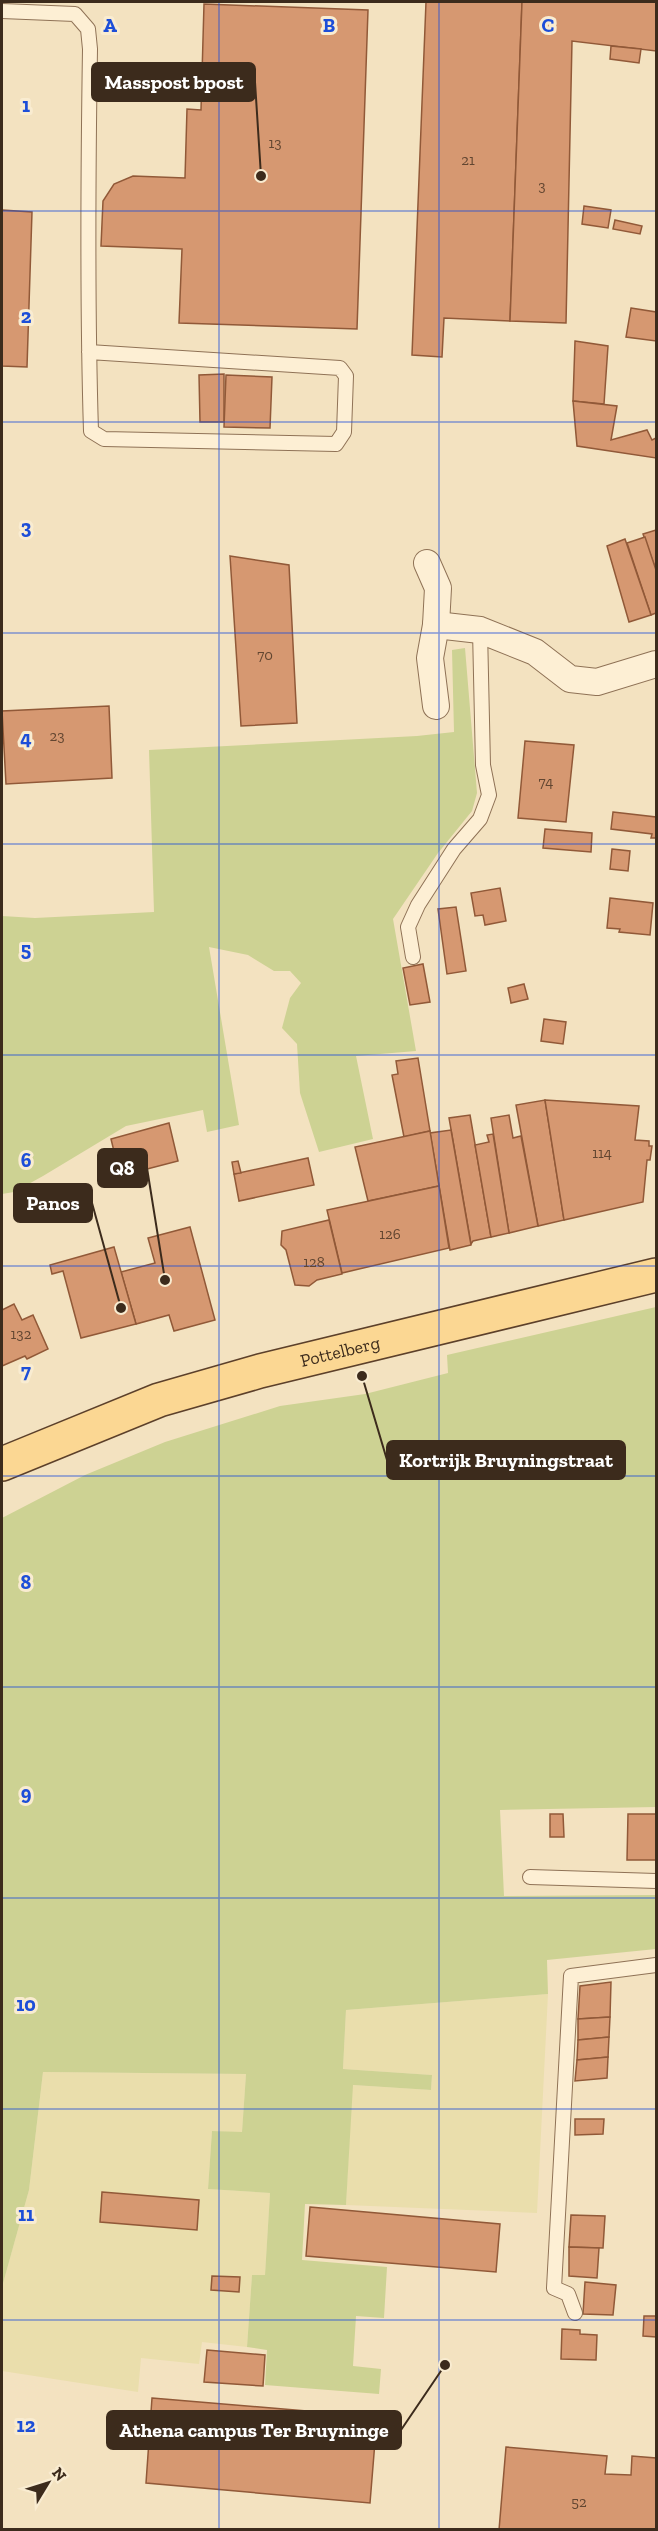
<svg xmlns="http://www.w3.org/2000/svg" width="658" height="2531" viewBox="0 0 658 2531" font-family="'Zilla Slab',serif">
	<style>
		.farmland { fill: #eadeac }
		.green { fill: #cdd293 }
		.building { fill: #d69871; stroke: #915938; stroke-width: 1.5 }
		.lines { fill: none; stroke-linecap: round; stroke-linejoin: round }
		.service-casing { stroke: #8f7256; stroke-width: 16 }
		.minor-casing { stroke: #8f7256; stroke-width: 28 }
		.primary-casing { stroke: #5c402a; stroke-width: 36 }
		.service { stroke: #fdefd4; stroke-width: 14 }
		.minor { stroke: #fdefd4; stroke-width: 26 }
		.primary { stroke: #fbd793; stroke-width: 33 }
		.grid { fill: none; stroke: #1d4ed8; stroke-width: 1.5; stroke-opacity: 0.55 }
		.labels { text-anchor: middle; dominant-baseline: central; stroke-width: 6; stroke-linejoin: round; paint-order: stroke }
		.number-label { font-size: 15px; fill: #624631 }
		.street-label { font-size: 18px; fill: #3c2b1c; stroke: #f9ecd1 }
		.grid-label { font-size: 20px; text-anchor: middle; font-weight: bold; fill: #1d4ed8; stroke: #f9ecd1; stroke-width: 6; stroke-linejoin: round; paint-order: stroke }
		.leader { fill: none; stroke: #3c2b1c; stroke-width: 2 }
		.callout-dot { fill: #3c2b1c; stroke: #f9ecd1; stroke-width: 2 }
		.callout { fill: #3c2b1c; stroke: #3c2b1c; stroke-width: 2 }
		.callout-label { font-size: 20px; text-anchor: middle; font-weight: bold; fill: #fff }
	</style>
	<rect width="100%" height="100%" fill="#f3e2c0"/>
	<g class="farmland">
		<polygon points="548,1994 537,2213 346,2205 352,2085 431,2090 432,2075 343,2069 346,2010"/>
		<polygon points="43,2072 246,2074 242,2133 212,2131 208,2189 270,2193 265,2276 252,2275 247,2347 202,2342 199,2364 141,2358 138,2392 2,2371 2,2287 29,2190"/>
	</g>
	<g class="green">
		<polygon points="465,648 477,793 472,811 438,853 393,919 416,1051 356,1056 373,1139 319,1152 300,1093 297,1044 282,1028 290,998 301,983 290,971 274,971 248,955 209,947 239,1125 207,1132 203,1110 126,1126 43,1176 14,1192 2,1194 2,916 35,918 154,912 149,750 417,736 454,732 452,650"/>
		<polygon points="656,1307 656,1807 500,1810 504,1896 656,1895 656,1949 547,1960 548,1994 346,2010 343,2069 432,2075 431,2090 353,2085 346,2205 305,2204 302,2260 387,2267 384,2318 356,2316 353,2366 381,2369 379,2394 265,2385 267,2350 247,2347 252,2275 265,2275 270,2193 208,2189 212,2131 242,2132 246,2074 43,2072 29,2190 2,2287 2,1518 85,1475 165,1442 280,1406 365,1394 448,1373 447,1355"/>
	</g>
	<g class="building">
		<polygon points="426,2 522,2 510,321 444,318 442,357 412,355"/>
		<polygon points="522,2 656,2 656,51 572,41 566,323 510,321"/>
		<polygon points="204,4 368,10 357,329 179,323 182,249 101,246 103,201 114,184 133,176 185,178 187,109 201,110"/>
		<polygon points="611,46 641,49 639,63 610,59"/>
		<polygon points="584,206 611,210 608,228 582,224"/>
		<polygon points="2,210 32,212 27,367 2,366"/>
		<polygon points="615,220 642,226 640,234 613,229"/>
		<polygon points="631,308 656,312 656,341 626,337"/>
		<polygon points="575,341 608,346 604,404 573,401"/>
		<polygon points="224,374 224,422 200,422 199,375"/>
		<polygon points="226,375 272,377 270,428 224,427"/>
		<polygon points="573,401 617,406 611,440 647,430 652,440 656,438 656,458 577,446"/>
		<polygon points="656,530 656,570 643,534"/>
		<polygon points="645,537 656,570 656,613 651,615 627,543"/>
		<polygon points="625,539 651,615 629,622 607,546"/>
		<polygon points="230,556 289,565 297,723 241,726"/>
		<polygon points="109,706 112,778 6,784 2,711"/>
		<polygon points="525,741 574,745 566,822 518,818"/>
		<polygon points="613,812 656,817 656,838 651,838 652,834 611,829"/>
		<polygon points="545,829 592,833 591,852 543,848"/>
		<polygon points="612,849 630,851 628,871 610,869"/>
		<polygon points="500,888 506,921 485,925 483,915 475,916 471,893"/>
		<polygon points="610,898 653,903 650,935 619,932 620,929 607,928"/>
		<polygon points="456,907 466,971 447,974 438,909"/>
		<polygon points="423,964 430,1002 410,1005 403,968"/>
		<polygon points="524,984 528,999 511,1003 508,988"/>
		<polygon points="544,1019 566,1022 563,1044 541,1041"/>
		<polygon points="418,1058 430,1131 404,1137 392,1075 398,1074 396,1061"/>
		<polygon points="545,1100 564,1220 538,1226 516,1105"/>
		<polygon points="545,1100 639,1106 635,1140 649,1141 649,1146 652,1146 650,1160 647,1160 643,1202 564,1220"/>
		<polygon points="470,1115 491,1237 473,1241 471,1244 449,1118"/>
		<polygon points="509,1115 513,1138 521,1136 538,1226 509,1233 491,1118"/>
		<polygon points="169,1123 178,1161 120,1176 111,1139"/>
		<polygon points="451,1130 471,1245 450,1250 430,1133"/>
		<polygon points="430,1131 439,1186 368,1201 355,1147"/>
		<polygon points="493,1134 509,1233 491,1237 475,1145 489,1142 487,1135"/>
		<polygon points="308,1158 314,1185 239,1201 234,1174"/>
		<polygon points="238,1161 241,1173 234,1174 232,1162"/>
		<polygon points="439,1186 449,1248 342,1273 327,1210"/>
		<polygon points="329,1220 342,1274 317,1280 309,1286 295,1285 286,1250 281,1245 282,1231"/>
		<polygon points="190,1227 215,1320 174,1331 169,1315 136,1324 121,1272 155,1263 148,1238"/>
		<polygon points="114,1247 136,1324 81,1338 63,1271 52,1274 50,1265"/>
		<polygon points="14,1304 22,1320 33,1315 48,1349 27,1359 25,1356 2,1366 2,1370 2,1310"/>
		<polygon points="550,1814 563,1814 564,1837 550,1837"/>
		<polygon points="628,1814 656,1814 656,1860 627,1860"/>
		<polygon points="611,1982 610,2017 578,2019 580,1986"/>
		<polygon points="610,2017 609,2037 578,2040 578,2019"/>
		<polygon points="609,2037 608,2057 577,2060 578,2040"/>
		<polygon points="608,2057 607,2078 575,2081 577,2060"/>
		<polygon points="575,2119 604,2119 603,2134 575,2135"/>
		<polygon points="102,2192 199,2200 197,2230 100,2222"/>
		<polygon points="310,2207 500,2224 496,2272 306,2256"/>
		<polygon points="571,2215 605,2216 603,2248 569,2247"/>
		<polygon points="569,2247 599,2248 597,2278 569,2276"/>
		<polygon points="212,2276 240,2277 239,2292 211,2290"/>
		<polygon points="585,2282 616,2285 613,2315 583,2314"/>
		<polygon points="644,2316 656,2316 656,2337 643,2336"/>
		<polygon points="562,2329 580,2330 580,2334 597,2335 596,2360 561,2359"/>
		<polygon points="207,2350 265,2355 263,2386 204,2382"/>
		<polygon points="152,2398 377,2417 370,2503 146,2483"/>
		<polygon points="506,2447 607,2456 605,2474 631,2475 632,2456 656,2458 656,2530 499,2530"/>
	</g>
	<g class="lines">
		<defs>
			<g id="service">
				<path d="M2,11l73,3 13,15 2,20c-2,128 -3,254 1,382l13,8 232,5 8,-12 2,-56 -6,-8 -251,-16"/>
				<polyline points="413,957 408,927 418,905 454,849 480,819 489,795 483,765 480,630"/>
				<polyline points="530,1877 656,1881"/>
				<polyline points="575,2313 568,2294 554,2288 571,1976 656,1965"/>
			</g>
			<g id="minor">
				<polyline points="427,563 438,588 436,625 430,658 436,706"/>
				<polyline points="436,625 480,630 535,652 570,679 597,682 656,664"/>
			</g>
			<g id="primary">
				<path id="s1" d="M2,1464l157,-64 101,-29 396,-96"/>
			</g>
		</defs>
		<use href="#service" class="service-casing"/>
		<use href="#minor" class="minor-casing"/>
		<use href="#primary" class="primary-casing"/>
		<use href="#service" class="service"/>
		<use href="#minor" class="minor"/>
		<use href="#primary" class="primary"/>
	</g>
	<path class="grid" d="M219,2v2528M439,2v2528M2,211h654M2,422h654M2,633h654M2,844h654M2,1055h654M2,1266h654M2,1476h654M2,1687h654M2,1898h654M2,2109h654M2,2320h654"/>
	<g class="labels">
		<g class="number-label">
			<text x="275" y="143">13</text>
			<text x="468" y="160">21</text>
			<text x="542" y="186">3</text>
			<text x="265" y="655">70</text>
			<text x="57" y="736">23</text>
			<text x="546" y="782">74</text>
			<text x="602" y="1153">114</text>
			<text x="390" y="1234">126</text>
			<text x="314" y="1262">128</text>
			<text x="21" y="1334">132</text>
			<text x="579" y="2502">52</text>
		</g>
		<g class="street-label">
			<text stroke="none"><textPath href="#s1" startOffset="357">Pottelberg</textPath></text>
		</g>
	</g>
	<g class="grid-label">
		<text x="110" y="32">A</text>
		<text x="329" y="32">B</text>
		<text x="548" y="32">C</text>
		<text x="26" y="112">1</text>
		<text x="26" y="323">2</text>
		<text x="26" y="534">3</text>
		<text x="26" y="745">4</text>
		<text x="26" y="956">5</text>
		<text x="26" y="1167">6</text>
		<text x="26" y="1378">7</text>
		<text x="26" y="1589">8</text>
		<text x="26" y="1800">9</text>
		<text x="26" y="2011">10</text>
		<text x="26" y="2221">11</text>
		<text x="26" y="2432">12</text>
	</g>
	<path class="leader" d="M261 176L255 82M165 1280L147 1168M121 1308L92 1203M362 1376L387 1460M445 2365L401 2430"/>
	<g class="callout-dot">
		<circle cx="261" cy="176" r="6"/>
		<circle cx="165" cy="1280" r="6"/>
		<circle cx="121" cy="1308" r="6"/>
		<circle cx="362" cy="1376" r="6"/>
		<circle cx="445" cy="2365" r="6"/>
	</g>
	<g class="callout">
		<rect x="92" y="63" width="163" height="38" rx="6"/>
		<rect x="98" y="1149" width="49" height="38" rx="6"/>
		<rect x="14" y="1184" width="78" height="38" rx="6"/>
		<rect x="387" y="1441" width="238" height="38" rx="6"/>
		<rect x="107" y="2411" width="294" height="38" rx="6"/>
	</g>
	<g class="callout-label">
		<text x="174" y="89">Masspost bpost</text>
		<text x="122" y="1175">Q8</text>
		<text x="53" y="1210">Panos</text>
		<text x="506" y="1467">Kortrijk Bruyningstraat</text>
		<text x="254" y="2437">Athena campus Ter Bruyninge</text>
	</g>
	<rect width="658" height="2531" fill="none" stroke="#3c2b1c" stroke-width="6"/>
	<g transform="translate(48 2483) rotate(52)" stroke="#f9ecd1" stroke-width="4.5" paint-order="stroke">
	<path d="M0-4.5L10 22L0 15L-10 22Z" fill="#3c2b1c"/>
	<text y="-9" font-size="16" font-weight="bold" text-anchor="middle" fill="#3c2b1c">N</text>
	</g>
</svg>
